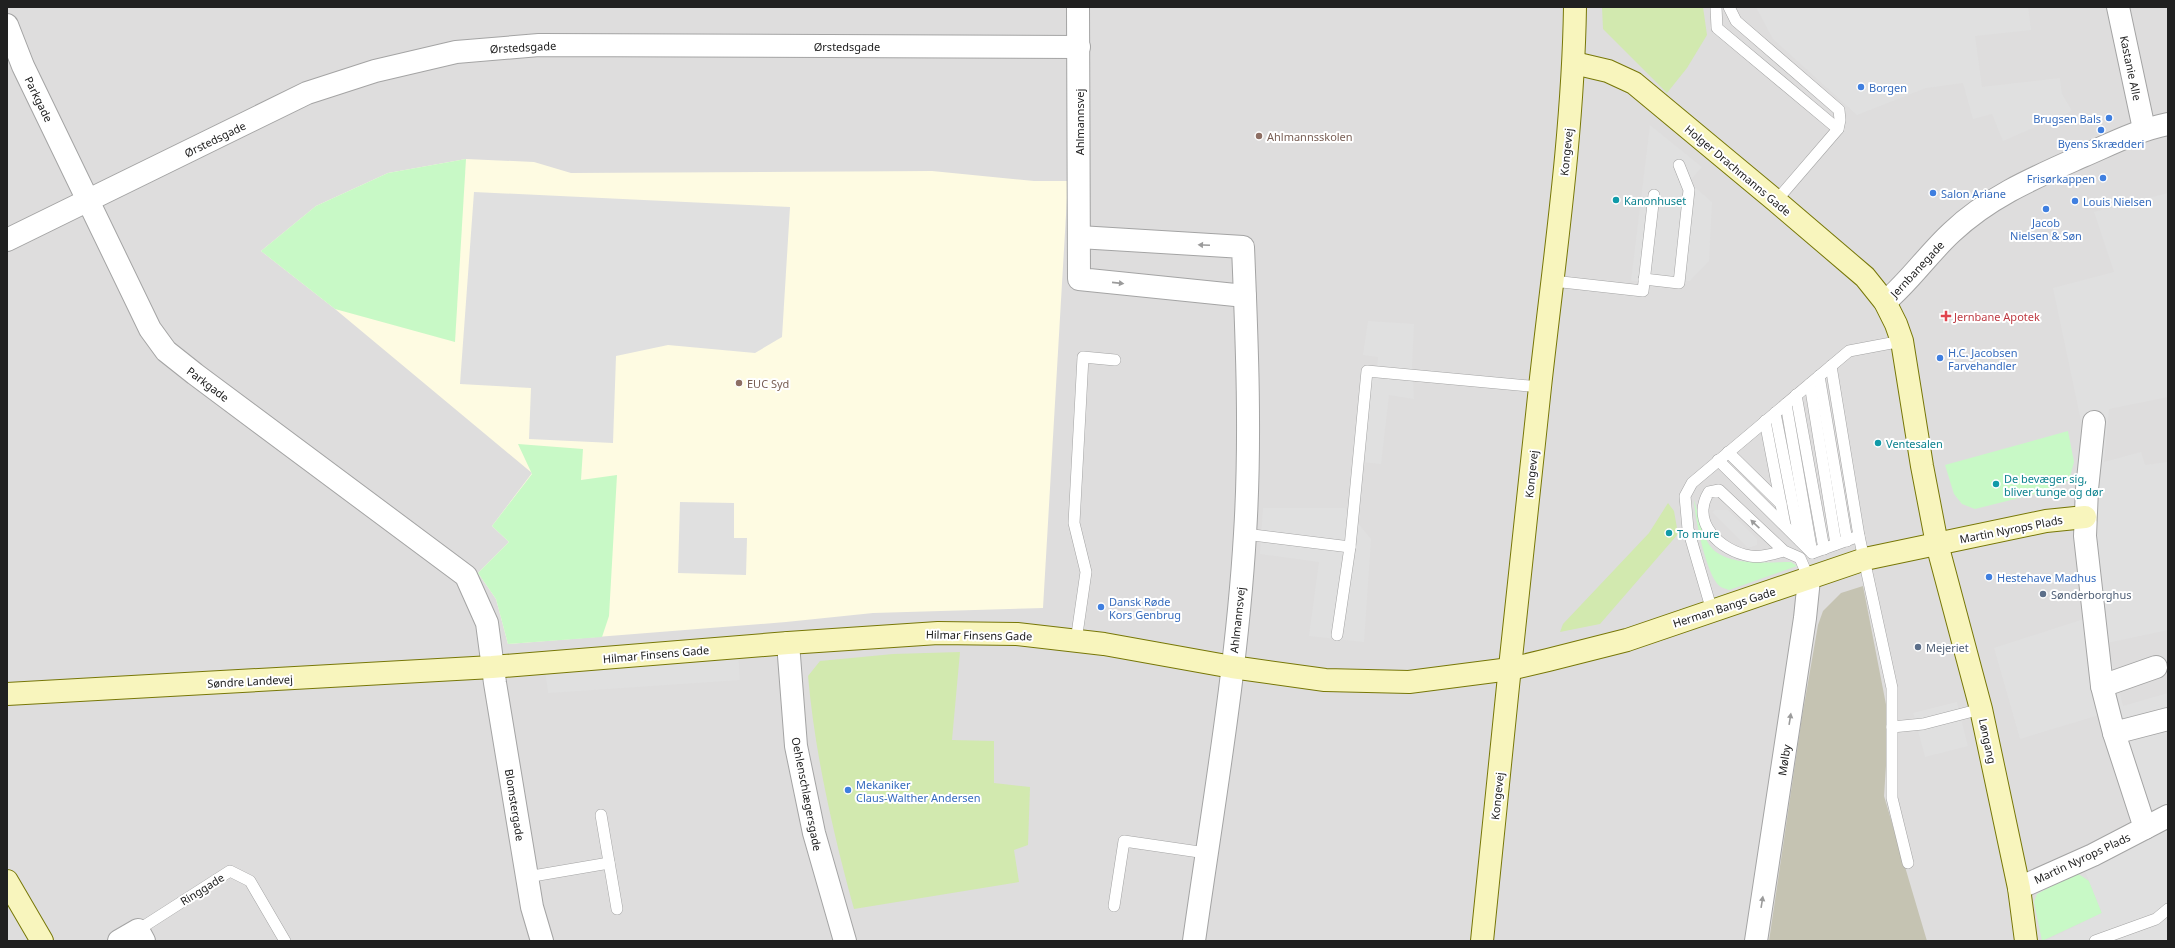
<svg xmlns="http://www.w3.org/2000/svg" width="2175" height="948" viewBox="0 0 2175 948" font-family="'Noto Sans',sans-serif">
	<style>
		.residential { fill: #dedddd }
		.education { fill: #fefbe2 }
		.construction { fill: #c5c3b2 }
		.grass { fill: #d2e9af }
		.park { fill: #c8f9c6 }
		.parking { fill: #e0e0e0 }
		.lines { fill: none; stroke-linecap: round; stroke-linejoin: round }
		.lane-casing { stroke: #a4a4a4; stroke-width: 12 }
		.street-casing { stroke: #a4a4a4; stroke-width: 24 }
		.secondary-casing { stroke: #777707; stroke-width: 24 }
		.lane { stroke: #fff; stroke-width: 11 }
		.street { stroke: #fff; stroke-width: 22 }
		.secondary { stroke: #f8f5bd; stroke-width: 22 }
		.oneway { fill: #9b9b9b }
		.shop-dot { fill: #3f7fe0; stroke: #fff; stroke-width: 1.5 }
		.education-dot { fill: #8d6e63; stroke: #fff; stroke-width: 1.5 }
		.culture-dot { fill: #0f9aa8; stroke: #fff; stroke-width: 1.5 }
		.health-dot { fill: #e0444e; stroke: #fff; stroke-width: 1.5 }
		.service-dot { fill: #5c6f8a; stroke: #fff; stroke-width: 1.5 }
		.labels { text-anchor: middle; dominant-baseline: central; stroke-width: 4; stroke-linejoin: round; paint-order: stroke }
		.street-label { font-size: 11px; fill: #202020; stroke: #fff }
		.shop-label { font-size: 11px; fill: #366cbe; stroke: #fff; text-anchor: start }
		.education-label { font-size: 11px; fill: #785e54; stroke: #fff; text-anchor: start }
		.culture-label { font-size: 11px; fill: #0d838f; stroke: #fff; text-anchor: start }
		.health-label { font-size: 11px; fill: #be3a42; stroke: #fff; text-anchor: start }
		.service-label { font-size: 11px; fill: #4e5e75; stroke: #fff; text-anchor: start }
	</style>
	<rect width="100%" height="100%" fill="#f1ece7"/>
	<rect class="residential" x="7" y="7" width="2161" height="934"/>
	<polygon class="education" points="466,159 534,162 571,173 932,171 1034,181 1068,181 1043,608 873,613 786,622 508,644 496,599 478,573 509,542 492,526 532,473 335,309 261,251 316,206 388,173"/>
	<polygon class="construction" points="1863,586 1889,720 1884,796 1927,941 1769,941 1802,717 1818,625 1823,611 1841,593"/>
	<g class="grass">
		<polygon points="1602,7 1703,7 1707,35 1687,68 1667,93 1603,29"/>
		<polygon points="1668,503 1674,511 1678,534 1600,624 1560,632 1563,624 1649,533"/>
		<path d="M960,652l-8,88 42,1v42l36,4 -2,58 -14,5 5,32 -165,27c-21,-76 -39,-155 -46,-233l12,-15 73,-7z"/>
	</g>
	<g class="park">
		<polygon points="466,159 455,342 335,309 261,251 316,206 388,173"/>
		<polygon points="2068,431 2074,462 2069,480 2047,491 1975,509 1962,504 1954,494 1945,465"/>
		<polygon points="518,444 583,449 581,480 617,475 609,616 602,637 508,644 496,599 478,573 509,542 492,526 532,474"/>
		<path d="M1694,500c4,13 7,29 13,41 13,27 60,21 84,21l6,4 -68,24c-6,-2 -10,-3 -13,-8 -11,-16 -21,-63 -22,-82z"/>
		<polygon points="2077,873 2089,881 2102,913 2042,941 2034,902 2037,894"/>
	</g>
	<g class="parking">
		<polygon points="1756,7 2028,7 2031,30 1975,36 1982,87 2060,78 2062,94 2072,111 2003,141 1992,114 1973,119 1963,83 1926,88 1857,115 1773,39"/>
		<polygon points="1650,125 1702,167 1689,182 1712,202 1709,261 1690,281 1631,281"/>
		<polygon points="474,192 790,207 782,337 755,353 668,345 616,356 613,443 529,439 531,388 460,384"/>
		<polygon points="2168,193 2168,397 2109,409 2104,462 2141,452 2145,465 2168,462 2168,630 2107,643 2123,706 2168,693 2168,922 2166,924 2168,941 2045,941 2102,913 2077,851 2131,823 2099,715 2020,739 1994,648 2087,618 2077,518 2081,421 2053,288 2114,272 2094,212"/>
		<polygon points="1368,321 1414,324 1412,366 1414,399 1389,395 1381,464 1362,462 1371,371 1377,372 1378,357 1363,355"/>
		<polygon points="680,502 734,503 734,538 747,538 746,575 678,573"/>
		<polygon points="1263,508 1345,508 1371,539 1364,642 1309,636 1319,562 1260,554"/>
		<polygon points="1715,510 1728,510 1757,539 1757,545 1748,548 1712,512"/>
		<polygon points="738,647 740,680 548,693 544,663"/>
		<polygon points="1957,702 1968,746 1925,757 1913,713"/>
	</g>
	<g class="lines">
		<defs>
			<g id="lane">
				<polyline points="1716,7 1717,28 1838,129"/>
				<polyline points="1729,7 1736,21 1839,110 1840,120 1838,129 1776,201"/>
				<polyline points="1644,279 1679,283 1689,190 1679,165"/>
				<polyline points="1553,281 1643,291 1654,195"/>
				<polyline points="1831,366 1859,536 1892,688 1892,798 1908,863"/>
				<polyline points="1819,376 1847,541"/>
				<polyline points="1810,384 1836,544"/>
				<polyline points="1796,395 1824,549"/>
				<polyline points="1786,404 1812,553"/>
				<polyline points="1775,413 1800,541"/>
				<polyline points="1765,421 1785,525"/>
				<polyline points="1728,452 1781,504"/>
				<polyline points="1718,460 1812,553 1859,536"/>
				<polyline points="1245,534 1350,547"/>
				<path d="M1784,551c-12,3 -22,7 -34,5 -30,-5 -60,-34 -41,-64l10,-2 65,61 16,7 9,21"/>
				<polyline points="1712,611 1688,529 1685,496 1692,483 1849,351 1902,341"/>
				<polyline points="1337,635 1350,547 1367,371 1540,387"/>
				<polyline points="1076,641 1086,572 1074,523 1083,357 1115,360"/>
				<polyline points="1892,727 1923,724 1981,709"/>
				<polyline points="601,815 617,909"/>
				<polyline points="527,877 609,863"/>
				<polyline points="1114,906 1124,841 1206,853"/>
				<polyline points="138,930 230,871 250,881 285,941"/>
				<polyline points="2095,941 2156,919 2168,909"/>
			</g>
			<g id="street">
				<polyline points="1078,7 1079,279 1245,296"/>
				<polyline points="2118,7 2144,129"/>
				<polyline points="7,25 23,66 150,329 166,351 195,374 466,576 487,623 495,683 532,907 542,941"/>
				<path d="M1079,237l164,10c4,96 8,191 2,287 -8,136 -32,272 -51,407"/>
				<polyline points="7,240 307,93 375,71 456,52 539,45 1079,47"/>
				<path d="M1885,302c25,-21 43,-48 67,-70 38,-36 84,-55 131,-76 28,-12 55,-26 85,-32"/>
				<polyline points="788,643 796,746 814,833 845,941"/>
				<polyline points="2102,686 2156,667"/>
				<polyline points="2114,733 2168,719"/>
				<polyline points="2145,828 2168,816"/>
				<polyline points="2019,888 2093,855 2145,828 2114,733 2102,686 2085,536 2087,489 2094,422"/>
				<polyline points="119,941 138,930 144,941"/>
				<polyline points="1756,941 1805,618 1809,579"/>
			</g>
			<g id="secondary">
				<polyline points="1574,63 1608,71 1634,83 1776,201 1865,277 1885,302 1896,324 1902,341 1922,466 1937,544 1981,709 2019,888 2026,941"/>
				<polyline points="7,694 492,667 788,643 938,633 1017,634 1104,644 1232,667 1325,680 1409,682 1510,669 1548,660 1627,640 1865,559 2046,521 2085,517"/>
				<polyline points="7,881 42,941"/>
				<path d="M1482,941c19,-185 37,-369 58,-554 14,-126 33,-253 35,-380"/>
			</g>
		</defs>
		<use href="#lane" class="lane-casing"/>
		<use href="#street" class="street-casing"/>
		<use href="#secondary" class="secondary-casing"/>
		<use href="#lane" class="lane"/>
		<use href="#street" class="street"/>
		<use href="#secondary" class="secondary"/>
	</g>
	<defs><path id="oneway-solid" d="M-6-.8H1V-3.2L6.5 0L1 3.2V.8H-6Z"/></defs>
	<g class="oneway">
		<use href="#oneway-solid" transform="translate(1204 245) rotate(-177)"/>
		<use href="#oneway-solid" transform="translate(1118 283) rotate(6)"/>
		<use href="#oneway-solid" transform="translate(1755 524) rotate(-137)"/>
		<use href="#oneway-solid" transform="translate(1790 719) rotate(-81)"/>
		<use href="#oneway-solid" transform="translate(1762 902) rotate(-81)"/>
	</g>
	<g class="shop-dot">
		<circle cx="1861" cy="87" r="4"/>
		<circle cx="2109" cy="118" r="4"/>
		<circle cx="2101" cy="130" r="4"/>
		<circle cx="2103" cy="178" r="4"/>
		<circle cx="1933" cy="193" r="4"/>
		<circle cx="2075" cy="201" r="4"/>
		<circle cx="2046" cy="209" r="4"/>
		<circle cx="1940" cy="358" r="4"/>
		<circle cx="1989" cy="577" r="4"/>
		<circle cx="1101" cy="607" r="4"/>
		<circle cx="848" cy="790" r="4"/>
	</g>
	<g class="education-dot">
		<circle cx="1259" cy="136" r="4"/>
		<circle cx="739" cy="383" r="4"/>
	</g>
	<g class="culture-dot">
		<circle cx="1616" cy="200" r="4"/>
		<circle cx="1878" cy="443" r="4"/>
		<circle cx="1996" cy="484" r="4"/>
		<circle cx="1669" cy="533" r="4"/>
	</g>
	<path class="health-dot" d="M1944 310h4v4h4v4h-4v4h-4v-4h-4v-4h4z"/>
	<g class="service-dot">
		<circle cx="2043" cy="594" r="4"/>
		<circle cx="1918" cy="647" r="4"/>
	</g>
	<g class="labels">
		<g class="street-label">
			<text x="847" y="46">Ørstedsgade</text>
			<text transform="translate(523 47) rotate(-3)">Ørstedsgade</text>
			<text transform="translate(2131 68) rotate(78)">Kastanie Alle</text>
			<text transform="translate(39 99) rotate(64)">Parkgade</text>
			<text transform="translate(1079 122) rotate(-90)">Ahlmannsvej</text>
			<text transform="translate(215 139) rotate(-26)">Ørstedsgade</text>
			<text transform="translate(1566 152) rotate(-84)">Kongevej</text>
			<text transform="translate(1738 170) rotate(40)">Holger Drachmanns Gade</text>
			<text transform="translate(1917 269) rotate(-47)">Jernbanegade</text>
			<text transform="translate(208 384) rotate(37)">Parkgade</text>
			<text transform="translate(1531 474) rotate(-84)">Kongevej</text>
			<text transform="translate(2011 529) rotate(-11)">Martin Nyrops Plads</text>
			<text transform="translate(1724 607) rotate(-18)">Herman Bangs Gade</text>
			<text transform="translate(1237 620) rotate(-84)">Ahlmannsvej</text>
			<text transform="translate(979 635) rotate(1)">Hilmar Finsens Gade</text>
			<text transform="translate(656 654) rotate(-5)">Hilmar Finsens Gade</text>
			<text transform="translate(250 681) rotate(-3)">Søndre Landevej</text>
			<text transform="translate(1988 741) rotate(78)">Løngang</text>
			<text transform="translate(1784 760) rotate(-81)">Mølby</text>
			<text transform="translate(807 794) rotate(79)">Oehlenschlægersgade</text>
			<text transform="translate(1497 796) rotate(-84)">Kongevej</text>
			<text transform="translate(515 805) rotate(81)">Blomstergade</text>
			<text transform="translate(2082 858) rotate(-25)">Martin Nyrops Plads</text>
			<text transform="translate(202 889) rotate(-32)">Ringgade</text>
		</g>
		<g class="shop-label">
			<text x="1869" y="87">Borgen</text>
			<text x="2101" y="118" text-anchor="end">Brugsen Bals</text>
			<text x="2101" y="143" text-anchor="middle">Byens Skrædderi</text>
			<text x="2095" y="178" text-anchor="end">Frisørkappen</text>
			<text x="1941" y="193">Salon Ariane</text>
			<text x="2083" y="201">Louis Nielsen</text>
			<text x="2046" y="222" text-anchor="middle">Jacob<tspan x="2046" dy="13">Nielsen &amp; Søn</tspan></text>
			<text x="1948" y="352">H.C. Jacobsen<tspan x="1948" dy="13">Farvehandler</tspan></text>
			<text x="1997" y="577">Hestehave Madhus</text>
			<text x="1109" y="601">Dansk Røde<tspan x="1109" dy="13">Kors Genbrug</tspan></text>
			<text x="856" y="784">Mekaniker<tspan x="856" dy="13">Claus-Walther Andersen</tspan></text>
		</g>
		<g class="education-label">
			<text x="1267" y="136">Ahlmannsskolen</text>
			<text x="747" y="383">EUC Syd</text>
		</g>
		<g class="culture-label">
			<text x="1624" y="200">Kanonhuset</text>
			<text x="1886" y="443">Ventesalen</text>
			<text x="2004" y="478">De bevæger sig,<tspan x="2004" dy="13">bliver tunge og dør</tspan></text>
			<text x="1677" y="533">To mure</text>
		</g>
		<g class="health-label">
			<text x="1954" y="316">Jernbane Apotek</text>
		</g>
		<g class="service-label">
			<text x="2051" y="594">Sønderborghus</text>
			<text x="1926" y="647">Mejeriet</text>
		</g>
	</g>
	<rect width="2175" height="948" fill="none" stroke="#202020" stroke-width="16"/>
</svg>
